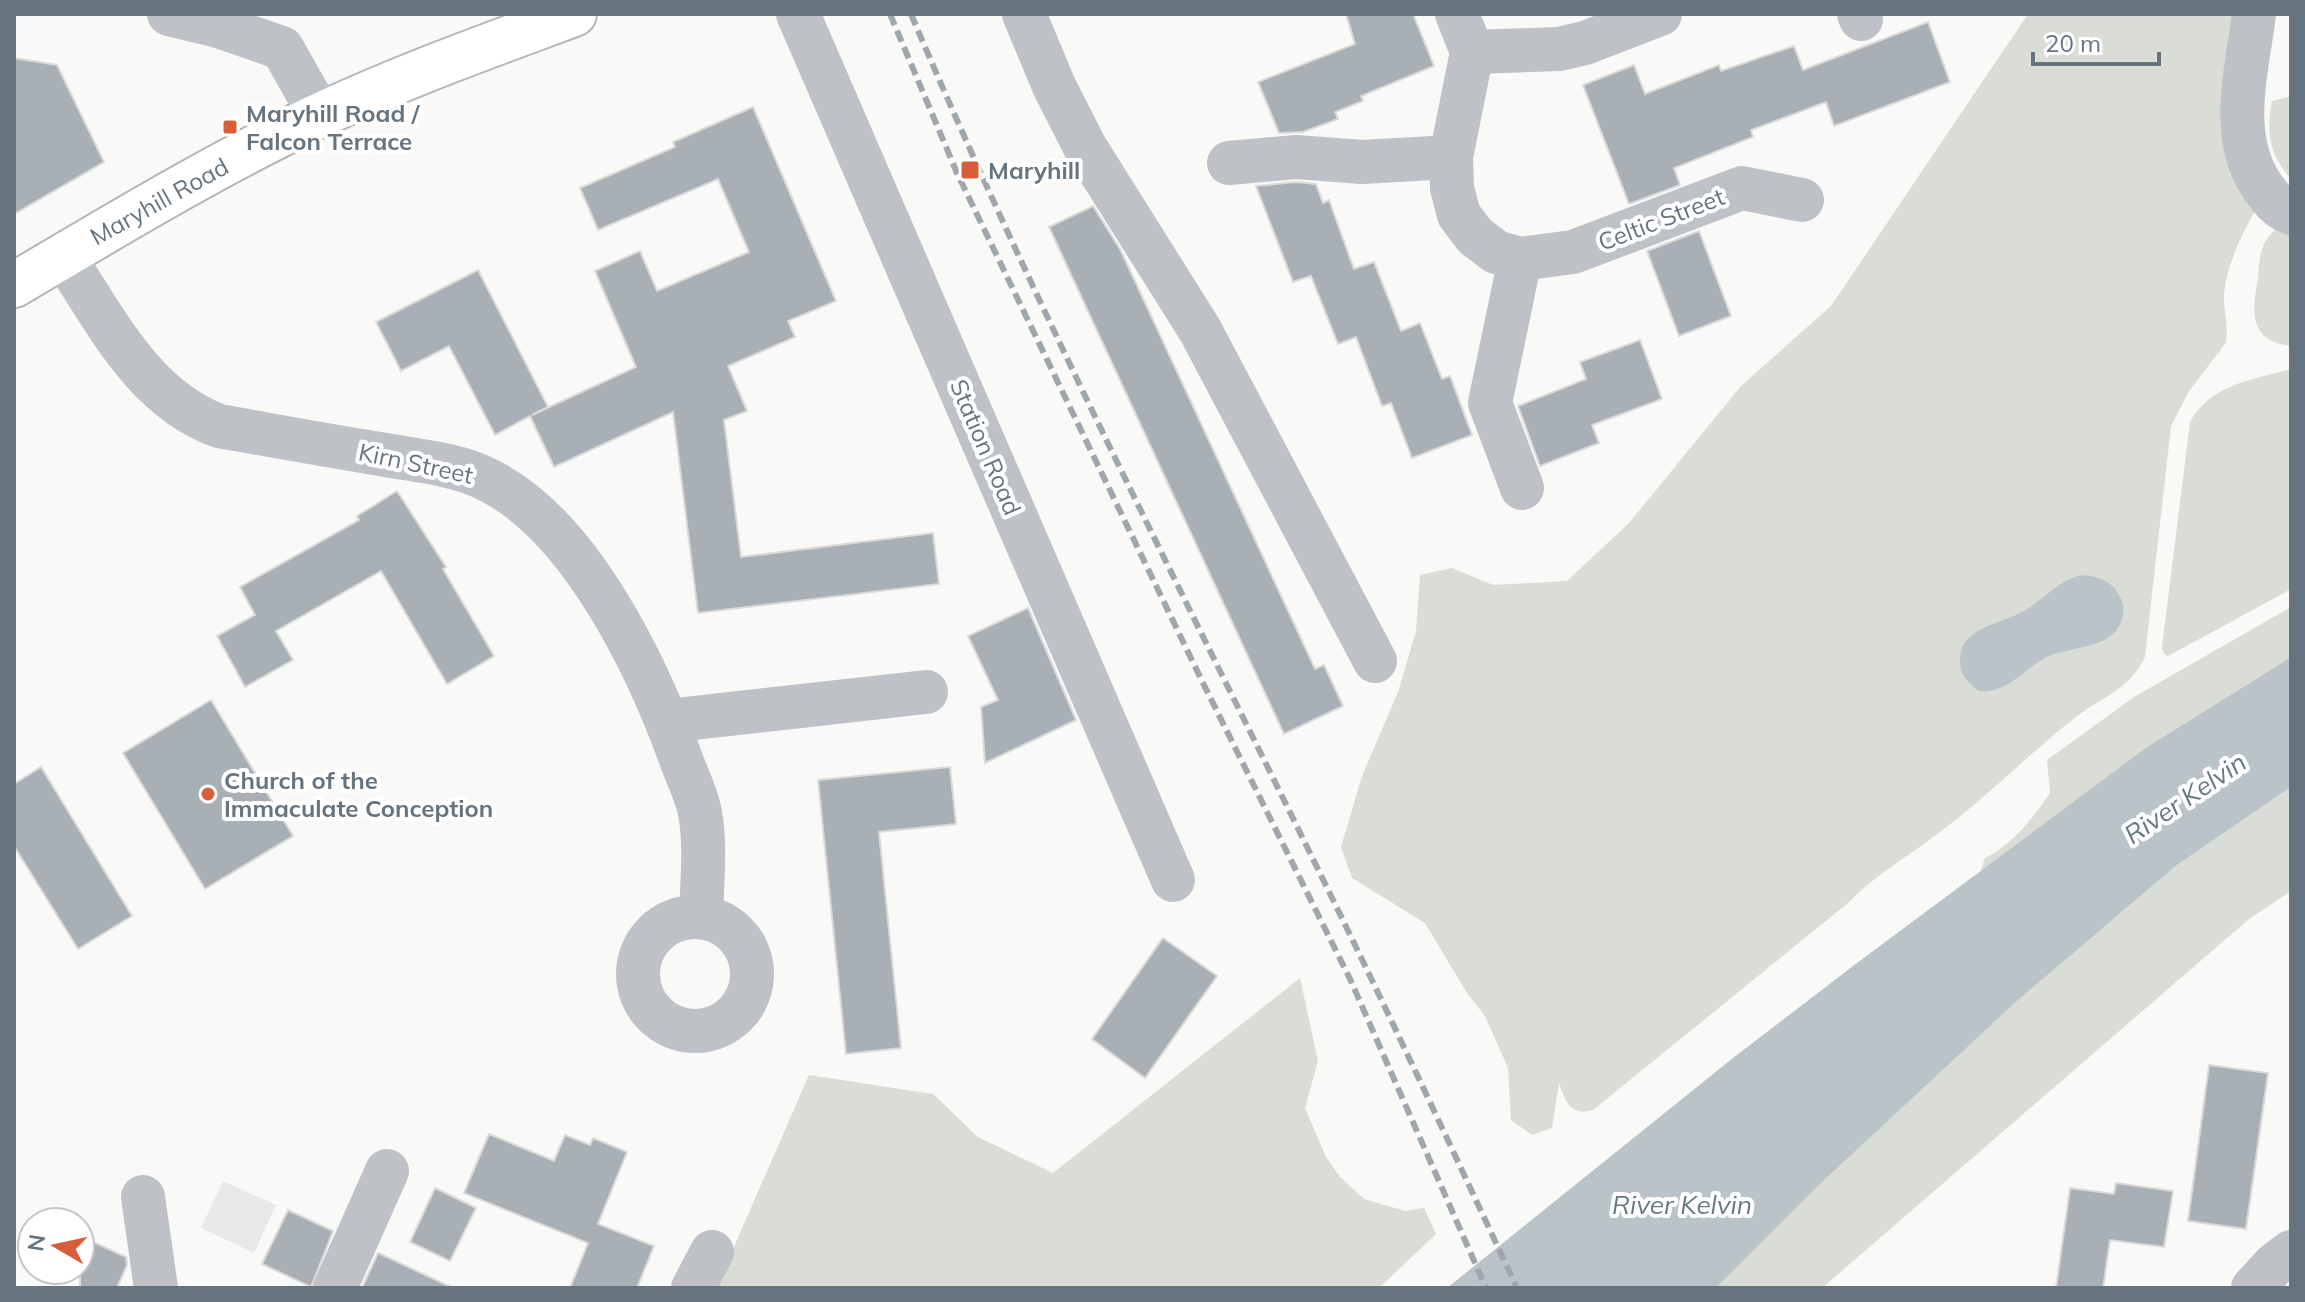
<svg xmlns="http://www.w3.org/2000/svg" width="2305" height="1302" viewBox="0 0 2305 1302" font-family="Mulish,sans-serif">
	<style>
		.built { fill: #e7e8e7 }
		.green { fill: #d9ddd6 }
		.water { fill: #bac4c8 }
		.building { fill: #a8b0b5; stroke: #dadad9; stroke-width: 2 }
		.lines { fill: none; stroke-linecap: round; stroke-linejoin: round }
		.major-casing { stroke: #b2b7bb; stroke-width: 48 }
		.minor { stroke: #bec2c6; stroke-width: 44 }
		.major { stroke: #fff; stroke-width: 44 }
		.rail { stroke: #a0a7ac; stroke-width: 6; stroke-dasharray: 12 6; stroke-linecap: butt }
		.poi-dot { fill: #d75e38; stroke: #fff; stroke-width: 3 }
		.labels { text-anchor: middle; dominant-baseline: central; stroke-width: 8; stroke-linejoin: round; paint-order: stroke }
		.poi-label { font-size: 24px; font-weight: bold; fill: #66747f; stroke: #fff; text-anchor: start }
		.street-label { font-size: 24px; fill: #66747f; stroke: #fff }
		.water-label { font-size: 26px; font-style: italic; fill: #667980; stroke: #fff }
	</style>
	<rect width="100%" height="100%" fill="#f9f9f7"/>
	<polygon class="built" points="223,1181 276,1205 254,1253 201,1228"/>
	<g class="green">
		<path d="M2028,14h205c-7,69 -28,139 22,197 -14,25 -28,53 -31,83 -1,16 6,35 1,50l-36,47 -18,35 -26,231c-15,32 -41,39 -68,59 -47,37 -89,80 -137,116 -31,24 -64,42 -92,71l-255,207c-23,7 -28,-10 -34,-27l-7,45 -20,7 -21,-15 -3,-52 -23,-52 -18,-23 -42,-70 -73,-45 -11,-31 21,-71 36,-84 18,-61 4,-56 32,-7 41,17 74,-4 62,-58 112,-137 90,-80z"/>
		<path d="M2291,96v83c-22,-24 -25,-48 -19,-78z"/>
		<path d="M2278,226l13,8v112c-43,-5 -39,-35 -33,-68 1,-10 1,-22 5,-31 2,-8 10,-15 15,-21z"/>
		<path d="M2291,369v220l-123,67 -4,-2 -2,-7 28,-225c21,-38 63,-42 101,-53z"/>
		<path d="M2291,607v50l-144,90 -167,126 5,-15c27,-13 49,-41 65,-65l-3,-33 87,-63z"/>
		<polygon points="2291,787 2291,891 2249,919 1822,1288 1716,1288 1820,1184 2017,1001 2177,865"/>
		<polygon points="1300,978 1318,1061 1305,1108 1326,1157 1340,1177 1364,1199 1405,1211 1424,1208 1436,1234 1379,1288 716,1288 809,1075 933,1094 978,1137 1053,1173"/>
	</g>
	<g class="water">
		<path d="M2083,575c16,2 29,6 36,20 5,8 6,15 3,24 -8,30 -49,27 -73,37 -24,11 -42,39 -70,35 -11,-8 -19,-16 -19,-30 -1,-34 41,-37 64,-50 20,-12 36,-32 59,-36z"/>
		<polygon points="2291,657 2291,787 2177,865 2017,1001 1820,1184 1716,1288 1447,1288 1733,1058 1853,966 2147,747"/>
	</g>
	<g class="building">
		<polygon points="1346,14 1413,14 1434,66 1361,96 1363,101 1335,112 1338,119 1303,132 1279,133 1258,82 1355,44"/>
		<polygon points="1928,22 1950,82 1834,126 1826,102 1751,130 1753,137 1674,168 1680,185 1629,204 1583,85 1634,65 1645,94 1719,65 1721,71 1794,46 1803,70"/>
		<polygon points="14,58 57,65 104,162 14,214"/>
		<polygon points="753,107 836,301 788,321 795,337 728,366 747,411 724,420 741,557 933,533 939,584 698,613 673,412 554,467 530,416 495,435 449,346 401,371 376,322 478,270 548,407 532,415 636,367 595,271 640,251 657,291 749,252 718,179 598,230 580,188 675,147 673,142"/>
		<polygon points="1296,182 1316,184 1323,203 1329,200 1354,269 1374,262 1401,331 1420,323 1442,379 1450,376 1472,435 1412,458 1391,403 1382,406 1356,337 1338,344 1311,276 1293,282 1256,186"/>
		<polygon points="1093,206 1120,249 1315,669 1324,665 1343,706 1284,734 1049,227"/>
		<polygon points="1699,231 1731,316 1679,336 1647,251"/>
		<polygon points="1640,340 1662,399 1592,425 1599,443 1540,466 1518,406 1586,379 1580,362"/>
		<polygon points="397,491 446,567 443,569 494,656 447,684 381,571 276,631 293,660 245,687 217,636 255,615 240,587 359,520 357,516"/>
		<polygon points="1028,608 1076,720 985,763 981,707 998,700 968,636"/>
		<polygon points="211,700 293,836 205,889 123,753"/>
		<polygon points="41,767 132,916 78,949 14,846 14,784"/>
		<polygon points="950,767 956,824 879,832 901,1048 846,1054 818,780"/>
		<polygon points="1163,938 1217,976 1145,1078 1092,1039"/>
		<polygon points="2209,1065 2268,1073 2246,1229 2188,1221"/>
		<polygon points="489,1134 554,1161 565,1135 590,1145 593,1138 627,1152 598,1224 654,1246 637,1288 570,1288 588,1243 464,1193"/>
		<polygon points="2116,1183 2173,1191 2164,1247 2110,1240 2103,1288 2056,1288 2070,1188 2114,1194"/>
		<polygon points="435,1188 476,1208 450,1261 410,1242"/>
		<polygon points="288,1210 333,1231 311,1287 262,1264"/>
		<polygon points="80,1236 126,1257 127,1265 117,1288 80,1288"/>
		<polygon points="378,1253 453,1288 362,1288"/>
	</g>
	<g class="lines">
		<defs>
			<path id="major" d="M14,285c100,-59 199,-119 304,-169 83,-39 170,-70 256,-102"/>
		</defs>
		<use href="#major" class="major-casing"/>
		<g class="minor">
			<polyline points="169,14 215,25 282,48 320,115"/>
			<polyline points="798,14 1173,880"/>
			<polyline points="1024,14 1054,86 1085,147 1200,330 1375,661"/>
			<polyline points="1457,14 1472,52 1451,157 1452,188 1459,215 1475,236 1496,252 1520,259 1573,252 1742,188 1802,200"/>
			<polyline points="1859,14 1861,19"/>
			<path d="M2254,14c-7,58 -27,124 10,175 9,12 14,19 27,24"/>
			<polyline points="1472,52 1559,49 1585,43 1660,14"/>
			<polyline points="1229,163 1296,157 1362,162 1451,157"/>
			<path d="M63,256c44,65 79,141 156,170 56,10 111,20 167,29 33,6 70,9 100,24 94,45 162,188 196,283 6,16 15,34 18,51 6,33 2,69 1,103"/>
			<polyline points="1520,259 1490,403 1522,488"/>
			<polyline points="667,721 926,692"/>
			<circle cx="695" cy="974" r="57"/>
			<polyline points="143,1197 156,1288"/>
			<polyline points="335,1288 387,1171"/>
			<polyline points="693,1288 712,1252"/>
			<polyline points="2253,1288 2274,1265 2291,1252"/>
		</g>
		<use href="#major" class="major"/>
		<g class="rail">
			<polyline points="890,14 957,173 1202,681 1350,979 1486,1288"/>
			<path d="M911,14c138,326 304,641 458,960 50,104 99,209 148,314"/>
		</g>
	</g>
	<g class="poi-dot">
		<rect x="222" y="119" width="16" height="16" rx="4"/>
		<rect x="960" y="160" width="20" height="20" rx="4"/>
		<circle cx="208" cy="794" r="8"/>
	</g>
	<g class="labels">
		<g class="poi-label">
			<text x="246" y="113">Maryhill Road /<tspan x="246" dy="28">Falcon Terrace</tspan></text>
			<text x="988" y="170">Maryhill</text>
			<text x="224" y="780">Church of the<tspan x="224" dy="28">Immaculate Conception</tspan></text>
		</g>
		<g class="street-label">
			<text transform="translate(159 201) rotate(-29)">Maryhill Road</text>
			<text transform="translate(1661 219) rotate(-21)">Celtic Street</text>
			<text transform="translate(986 447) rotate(67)">Station Road</text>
			<text transform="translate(416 463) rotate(12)">Kirn Street</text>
		</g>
		<g class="water-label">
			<text transform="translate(2185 798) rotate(-34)">River Kelvin</text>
			<text x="1682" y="1204">River Kelvin</text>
		</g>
	</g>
	<rect width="2305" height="1302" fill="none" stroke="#66747f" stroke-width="32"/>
	<g transform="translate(56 1246) rotate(279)"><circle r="38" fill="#ffffff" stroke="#c2c7cc" stroke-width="2"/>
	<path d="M0-6L14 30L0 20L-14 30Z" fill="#d75e38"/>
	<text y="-12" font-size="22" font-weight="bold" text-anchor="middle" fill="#66747f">N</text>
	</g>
	<path d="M2033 52v12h126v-12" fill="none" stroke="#66747f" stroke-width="4"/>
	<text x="2045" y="52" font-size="24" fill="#66747f" stroke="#ffffff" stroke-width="6" paint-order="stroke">20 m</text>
</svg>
